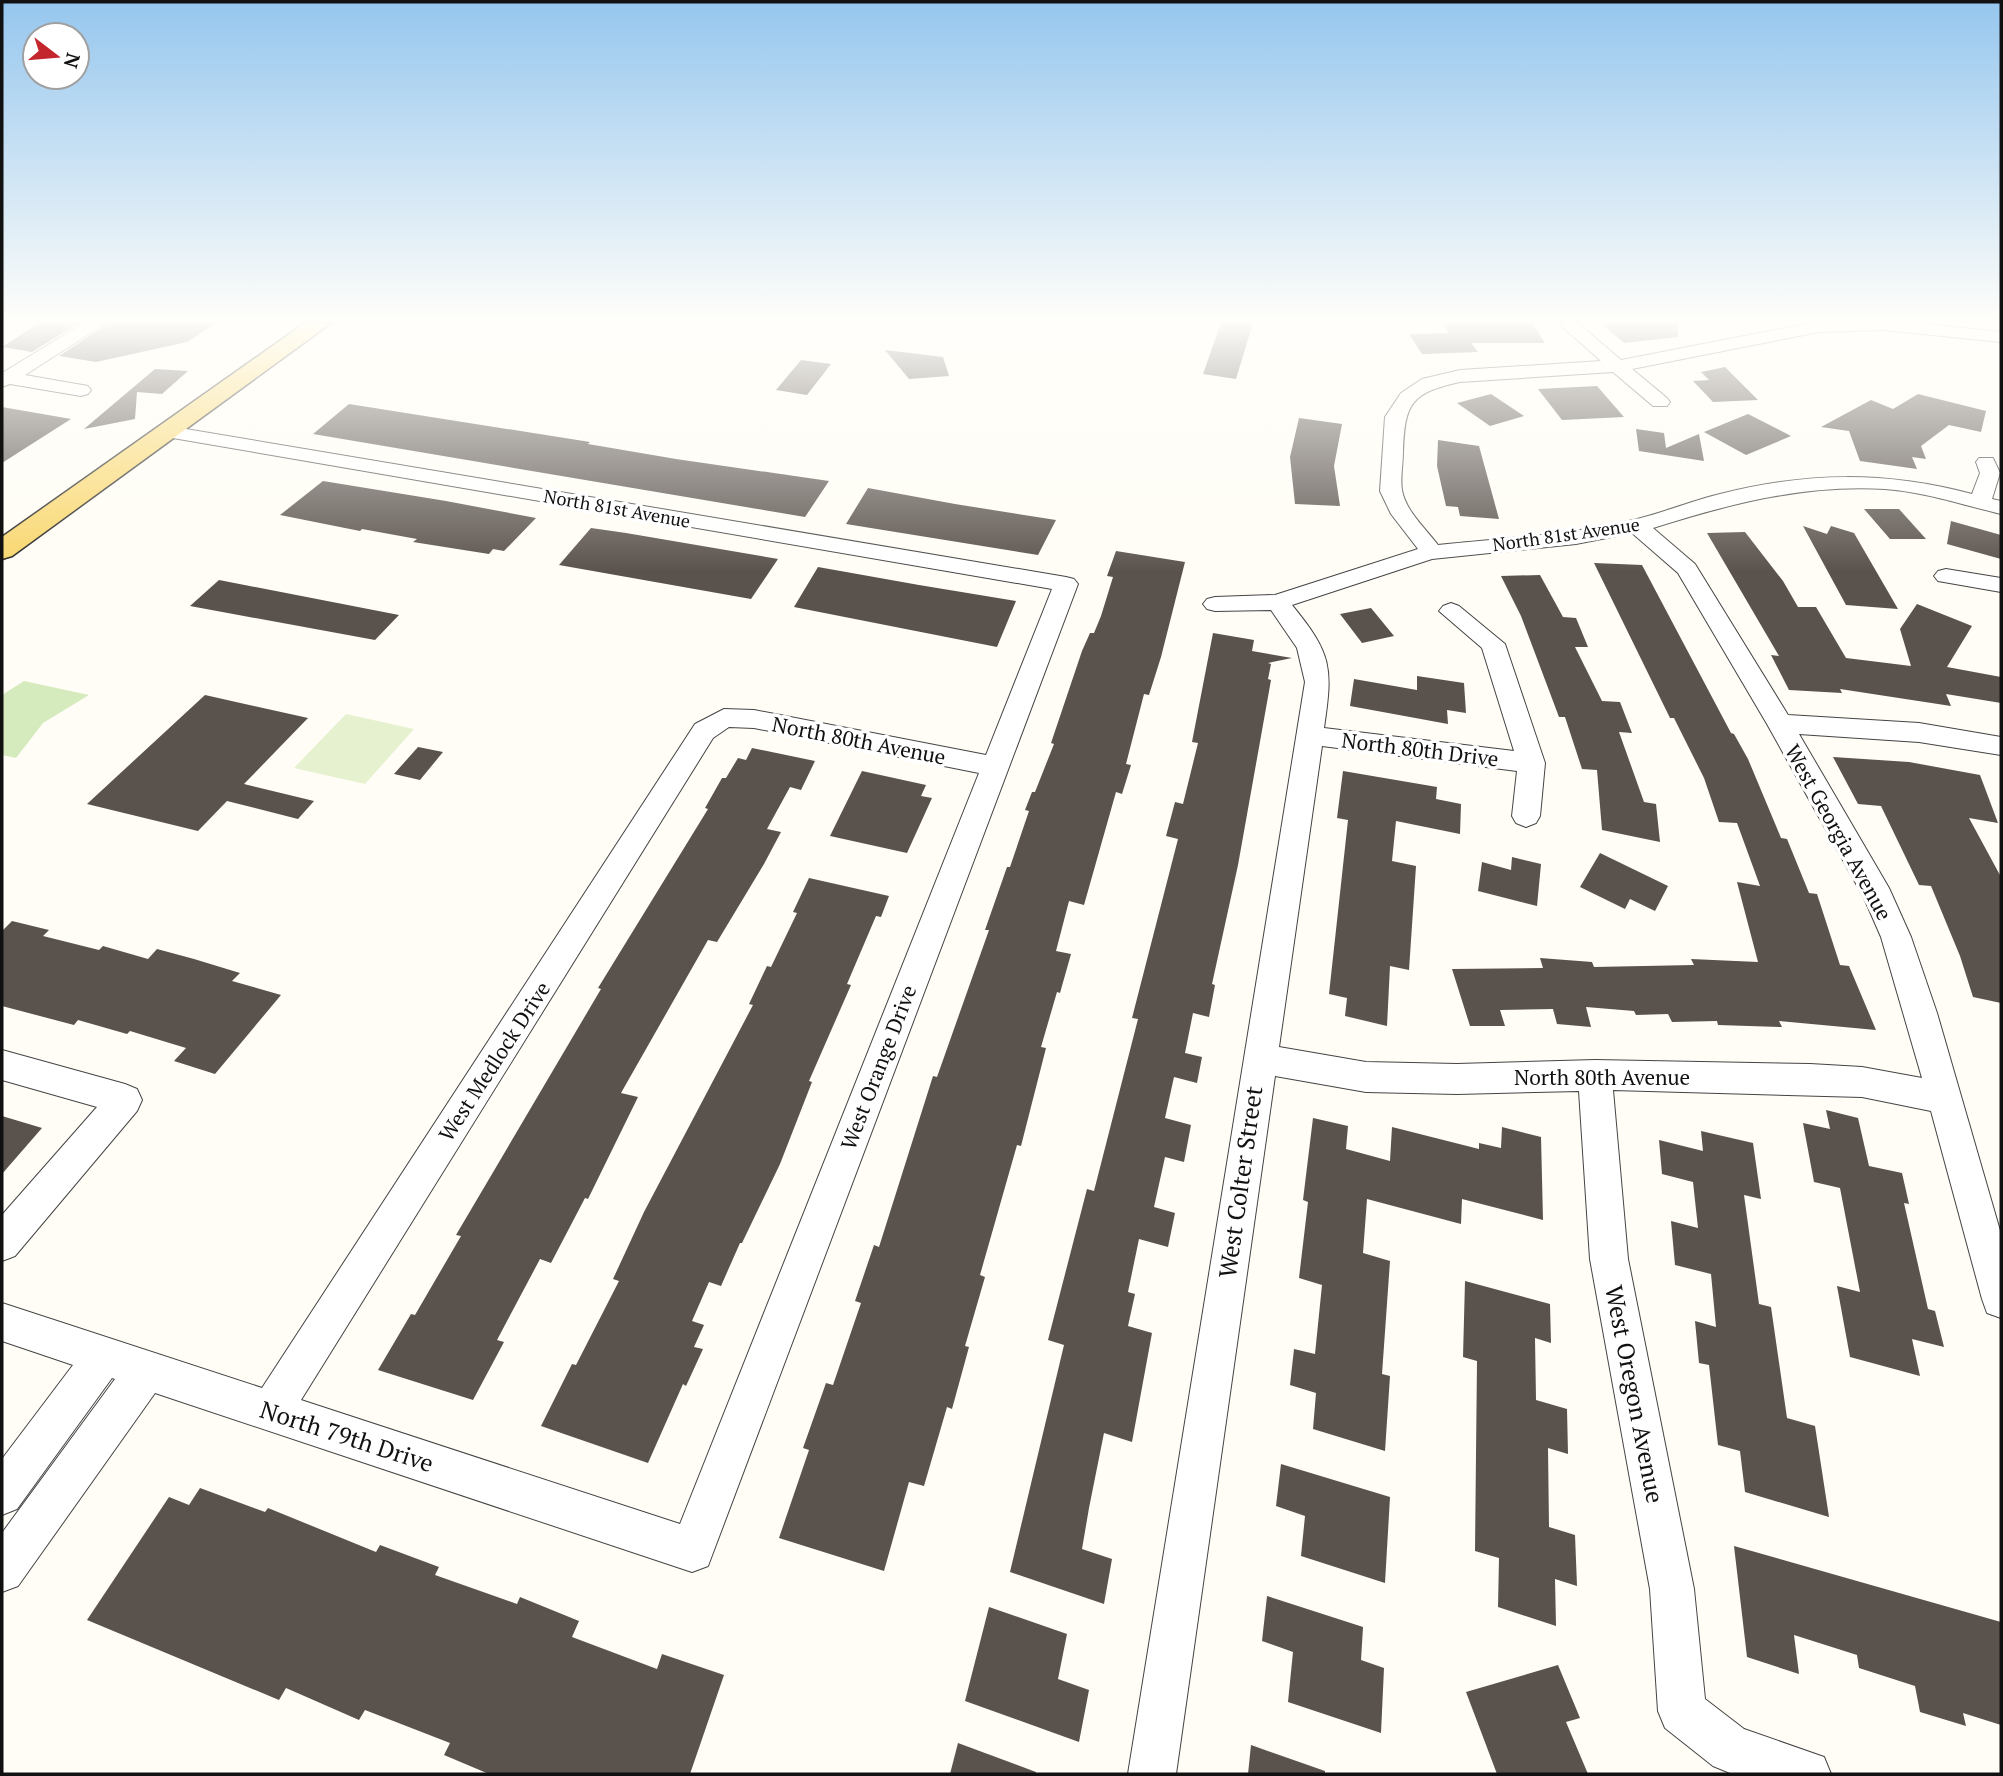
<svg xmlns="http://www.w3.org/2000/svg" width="2003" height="1776" viewBox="0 0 2003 1776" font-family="'PT Serif',serif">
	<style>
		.green { fill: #d5ebbd }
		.pitch { fill: #e6f2cf }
		.building { fill: #5a524d }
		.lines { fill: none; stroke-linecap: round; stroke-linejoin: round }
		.minor-casing { stroke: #444; stroke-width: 2 }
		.primary-casing { stroke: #222; stroke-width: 3 }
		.minor { fill: #fff; fill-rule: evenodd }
		.primary { fill: #f9d66b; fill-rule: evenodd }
		.labels { text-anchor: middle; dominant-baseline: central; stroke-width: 7; stroke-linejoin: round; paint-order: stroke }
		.far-street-label { font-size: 18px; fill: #111; stroke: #fff }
		.street-label { font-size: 21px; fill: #111; stroke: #fff }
		.near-street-label { font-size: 24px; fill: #111; stroke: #fff }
	</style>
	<rect width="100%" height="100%" fill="#fffdf5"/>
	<polygon class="green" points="24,681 89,695 43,723 16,758 2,755 2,695"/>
	<polygon class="pitch" points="346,714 414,729 365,784 294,768"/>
	<g class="building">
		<polygon points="39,323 79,323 32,352 2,347"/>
		<polygon points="109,323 216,323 187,342 96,362 59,356"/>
		<polygon points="1221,323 1253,323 1236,379 1203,374"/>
		<polygon points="1443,323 1532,323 1545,343 1471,343 1478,352 1422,354 1409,334 1449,333"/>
		<polygon points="1601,323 1677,323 1678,337 1624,343"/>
		<polygon points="885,350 943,357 949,376 909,379"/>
		<polygon points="801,360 831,364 807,395 776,390"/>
		<polygon points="1725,367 1758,400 1713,402 1693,381 1709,380 1701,372"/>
		<polygon points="155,369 188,371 162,394 137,392 135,419 84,429"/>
		<polygon points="1597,386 1624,417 1562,420 1538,389"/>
		<polygon points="1491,394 1524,416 1490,426 1457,403"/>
		<polygon points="1918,394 1986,411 1981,432 1949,425 1921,446 1926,459 1912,457 1917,469 1860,461 1849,431 1821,427 1871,400 1893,409"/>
		<polygon points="349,404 590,442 588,444 676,459 829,481 805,517 313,434"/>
		<polygon points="2,407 71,419 2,463"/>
		<polygon points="1748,414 1791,436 1746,455 1704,432"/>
		<polygon points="1299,418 1342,424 1334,466 1340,506 1295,504 1290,457"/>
		<polygon points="1636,429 1664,433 1666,448 1699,434 1704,461 1639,451"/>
		<polygon points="1438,440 1479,446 1499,519 1460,516 1458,507 1446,506 1437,466"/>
		<polygon points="323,481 446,501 536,518 504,551 493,549 489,554 413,542 417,539 362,529 360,531 280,515"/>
		<polygon points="868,488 955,504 1056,520 1038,555 846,524"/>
		<polygon points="1864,509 1899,509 1926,539 1890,539"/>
		<polygon points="1951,521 2001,535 2001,559 1947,544"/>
		<polygon points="1803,526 1827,534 1831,526 1854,533 1898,609 1846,605"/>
		<polygon points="591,528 626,533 778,559 751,599 559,565"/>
		<polygon points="1745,532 1783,581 1798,607 1816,607 1846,658 1911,666 1900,629 1917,604 1972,626 1947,667 2001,677 2001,703 1946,694 1951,706 1840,689 1842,693 1789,690 1771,655 1779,656 1707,533"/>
		<polygon points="1116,551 1185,562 1161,657 1149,695 1144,694 1126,764 1131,765 1122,794 1116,792 1084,905 1069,901 1056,951 1071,954 1060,993 1057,992 1041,1047 1046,1048 1021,1146 1017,1145 980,1275 985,1277 965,1346 969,1347 952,1409 947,1407 924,1486 909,1482 884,1571 779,1538 809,1450 803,1448 826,1383 833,1385 861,1303 855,1301 874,1245 879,1247 933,1076 937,1077 989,930 985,930 1007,867 1010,867 1029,811 1025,810 1032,792 1035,792 1054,744 1051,743 1082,651 1090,633 1094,633 1101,616 1113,577 1107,576"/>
		<polygon points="1594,563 1642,565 1731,733 1734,734 1748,759 1781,838 1787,839 1809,893 1817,894 1840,965 1849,966 1876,1030 1779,1021 1782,1027 1718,1025 1717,1021 1672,1022 1668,1014 1636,1015 1634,1011 1586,1007 1591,1027 1557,1024 1553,1009 1500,1010 1505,1026 1470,1026 1452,969 1543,968 1540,958 1592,962 1594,967 1694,965 1691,959 1758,962 1737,882 1760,886 1737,823 1719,822 1704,778 1674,718 1670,718"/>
		<polygon points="818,567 919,585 1016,601 997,647 794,607"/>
		<polygon points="1540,575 1563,617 1576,618 1588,647 1575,647 1602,701 1620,702 1632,733 1619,732 1644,802 1656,804 1660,842 1602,830 1597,770 1582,769 1565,717 1559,717 1521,616 1501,576"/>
		<polygon points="219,580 399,615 375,640 190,606"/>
		<polygon points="1371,608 1394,636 1362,643 1340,614"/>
		<polygon points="1213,633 1254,640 1252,651 1292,658 1268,663 1271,664 1268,679 1271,680 1238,865 1212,984 1215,985 1209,1017 1193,1013 1185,1053 1202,1057 1197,1083 1174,1077 1165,1118 1191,1125 1184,1162 1165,1157 1154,1207 1175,1213 1168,1247 1139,1239 1128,1292 1135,1294 1128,1326 1152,1333 1132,1442 1104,1433 1089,1508 1082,1549 1112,1559 1104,1604 1010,1572 1064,1345 1048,1340 1087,1189 1094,1191 1138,1019 1132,1018 1178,839 1166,836 1175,802 1183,804 1198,743 1192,742"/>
		<polygon points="1417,676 1464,683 1466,713 1447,710 1448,724 1350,706 1354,679 1417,690"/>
		<polygon points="205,695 308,718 244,784 314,801 298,819 227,801 198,831 87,804"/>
		<polygon points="418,747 443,752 420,780 394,774"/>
		<polygon points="752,748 815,761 801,790 790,787 767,829 781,832 764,864 717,942 708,940 621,1093 638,1097 588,1199 585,1198 551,1263 540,1259 497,1340 504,1342 473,1400 378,1370 411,1314 415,1315 461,1236 456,1235 601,989 598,988 708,809 705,808 722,778 726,778 738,758 746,760"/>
		<polygon points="1833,757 1909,762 1980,775 1998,823 1969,818 2001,877 2001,1003 1973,997 1960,956 1931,886 1919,885 1881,806 1858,804"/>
		<polygon points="862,771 926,785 921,796 932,798 907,853 830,836"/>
		<polygon points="1343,771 1437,787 1436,799 1461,804 1460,834 1396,821 1392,861 1416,866 1409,970 1390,966 1387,1026 1345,1016 1347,998 1329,994 1348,820 1337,818"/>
		<polygon points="1600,853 1668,886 1655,911 1630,899 1625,909 1580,887"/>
		<polygon points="1512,857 1541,864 1537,906 1478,891 1482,862 1511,870"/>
		<polygon points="809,878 889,896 881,917 876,916 847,984 851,985 809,1081 812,1082 780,1164 742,1243 740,1243 721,1286 709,1282 692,1321 704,1325 694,1347 703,1349 686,1386 683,1384 648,1463 541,1426 572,1364 576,1365 619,1281 613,1279 644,1212 753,1005 749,1004 767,966 771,967 797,913 793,912"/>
		<polygon points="12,921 49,930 43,936 99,950 103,946 148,959 157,949 194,959 240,973 232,981 281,995 215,1074 174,1061 186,1048 130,1031 127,1034 78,1020 74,1025 2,1006 2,931"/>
		<polygon points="1826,1110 1858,1118 1869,1166 1902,1173 1909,1204 1904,1203 1928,1309 1935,1311 1944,1347 1912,1339 1920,1376 1850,1357 1837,1286 1860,1292 1840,1188 1814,1182 1803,1123 1830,1129"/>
		<polygon points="2,1116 42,1128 2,1174"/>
		<polygon points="1313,1118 1348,1126 1346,1149 1390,1161 1392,1127 1479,1149 1479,1143 1501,1148 1502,1127 1541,1137 1543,1220 1462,1199 1461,1224 1367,1199 1363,1253 1390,1261 1382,1374 1390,1376 1385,1451 1313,1429 1316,1393 1290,1385 1294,1349 1315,1354 1322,1285 1299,1278 1308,1202 1303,1200"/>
		<polygon points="1701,1131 1753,1143 1761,1199 1744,1195 1759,1304 1771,1307 1787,1418 1815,1426 1829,1517 1745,1492 1740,1451 1718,1445 1709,1365 1699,1363 1695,1321 1716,1327 1711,1274 1675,1265 1671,1221 1698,1228 1693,1182 1662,1174 1659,1140 1703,1151"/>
		<polygon points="1465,1281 1550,1304 1551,1343 1535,1338 1536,1400 1567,1409 1568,1454 1548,1448 1549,1527 1575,1535 1577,1586 1555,1579 1556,1626 1498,1607 1499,1558 1475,1551 1477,1361 1463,1357"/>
		<polygon points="1281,1464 1390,1497 1385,1583 1301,1556 1305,1516 1276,1506"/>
		<polygon points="200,1488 265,1512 268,1508 376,1552 380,1545 439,1567 435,1575 517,1604 520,1597 579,1621 572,1637 657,1669 662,1654 724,1675 690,1774 489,1774 444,1755 450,1743 365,1710 359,1720 286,1688 279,1700 87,1620 169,1497 189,1505"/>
		<polygon points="1734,1546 2001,1622 2001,1725 1963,1713 1966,1726 1920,1712 1915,1686 1859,1668 1857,1655 1794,1635 1799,1674 1747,1657"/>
		<polygon points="1267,1596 1363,1627 1361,1660 1384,1668 1381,1733 1288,1702 1293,1652 1262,1641"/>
		<polygon points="989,1607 1067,1634 1058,1679 1089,1690 1079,1742 965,1701"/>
		<polygon points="1558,1665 1580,1718 1566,1722 1588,1774 1497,1774 1466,1692"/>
		<polygon points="958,1743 1036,1772 1036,1774 950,1774"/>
		<polygon points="1251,1745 1325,1771 1325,1774 1248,1774"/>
	</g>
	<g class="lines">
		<defs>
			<g id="minor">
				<polygon points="84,323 106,323 25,375 88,386 91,390 88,394 81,396 10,384 2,387 2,373"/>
				<path d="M1558,323h20l43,37 190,-37h107l83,9v10l-118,-12 -64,2 -187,37 35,29 3,4 -3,4h-14l-40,-34 -153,10c-50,11 -55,22 -57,70 0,12 -3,27 -1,38 3,20 24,39 36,55 65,-7 132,-10 195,-25 30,-7 58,-19 87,-26 87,-22 165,-23 252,0l8,-21 -4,-11 3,-4h14l7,15 -8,26 9,2v13c-38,-9 -76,-22 -116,-25 -80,-5 -156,15 -232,39l42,36 93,151 131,8 82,14v18l-82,-13 -120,-8 90,154 22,49 26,76 64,221v84l-14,-5 -5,-14 -51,-188 -69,-14 -249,-7 15,169 66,330 11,110 39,30 80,28 7,17 -101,-1 -17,-7 -48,-38 -7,-17 -8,-122 -60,-330 -11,-168 -122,3 -91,-2 -91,-16 -99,698h-48l177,-1092 -8,-34 -26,-38 -56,1 -8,-2 -4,-5 4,-5 8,-2 60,-2 143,-46 -27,-35 -11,-23 5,-74 16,-24 21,-14 38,-9 141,-9zM1632,533l46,40 89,151 97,174 17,39 41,141 -60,-11 -52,-3 -215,-4 -138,4 -91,-2 -87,-15 43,-301 195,25 -5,45 4,7 10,4 10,-4 4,-7 5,-53 -40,-119 -46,-38 -8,-3 -8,3 -4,5 43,37 32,103 -190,-23c9,-61 8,-74 -32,-123l140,-46 144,-15z"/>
				<path d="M168,426l898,151 8,2 4,5 -370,982 -16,6 -537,-179 -137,193 -16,6v-59l113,-154 -3,-1 -95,131 -15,6v-56l71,-94 -71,-24v-38l260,85 433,-664 29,-15 30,1 232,45 66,-166 -891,-153 -3,-4 3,-4zM729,727l25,1 225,45 -299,751 -379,-124 412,-662z"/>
				<polygon points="1946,569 2001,578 2001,592 1938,581 1934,576 1938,571"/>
				<polygon points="2,1050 125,1084 137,1089 142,1100 137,1111 15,1256 2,1261 2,1215 97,1107 2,1080"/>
			</g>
			<polygon id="primary" points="305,323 331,323 12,556 2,559 2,537"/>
		</defs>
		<use href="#minor" class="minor-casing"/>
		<use href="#primary" class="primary-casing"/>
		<use href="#minor" class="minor"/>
		<use href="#primary" class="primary"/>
	</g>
	<linearGradient id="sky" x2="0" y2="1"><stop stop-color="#95c6ee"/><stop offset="0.56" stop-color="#fffefa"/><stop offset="1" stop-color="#fffefa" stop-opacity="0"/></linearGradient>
	<rect width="2003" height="572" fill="url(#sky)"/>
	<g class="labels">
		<g class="far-street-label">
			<text transform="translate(617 508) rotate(10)">North 81st Avenue</text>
			<text transform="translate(1566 534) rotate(-8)">North 81st Avenue</text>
		</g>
		<g class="street-label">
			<text transform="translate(859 740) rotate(11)">North 80th Avenue</text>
			<text transform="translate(1420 749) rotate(7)">North 80th Drive</text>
			<text transform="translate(1839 832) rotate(61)">West Georgia Avenue</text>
			<text transform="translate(494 1061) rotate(-57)">West Medlock Drive</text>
			<text transform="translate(878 1067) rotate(-69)">West Orange Drive</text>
			<text x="1602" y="1077">North 80th Avenue</text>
		</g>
		<g class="near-street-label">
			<text transform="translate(1240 1182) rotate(-82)">West Colter Street</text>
			<text transform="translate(1635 1394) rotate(79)">West Oregon Avenue</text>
			<text transform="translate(347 1436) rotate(18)">North 79th Drive</text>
		</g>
	</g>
	<rect width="2003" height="1776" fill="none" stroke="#111111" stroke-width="7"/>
	<g transform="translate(56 56) rotate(106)"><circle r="33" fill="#ffffff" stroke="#a0a0a0" stroke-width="2"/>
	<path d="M0-5L12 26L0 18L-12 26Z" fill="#c4262e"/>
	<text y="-10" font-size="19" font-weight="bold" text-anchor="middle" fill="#111111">N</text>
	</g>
</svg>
